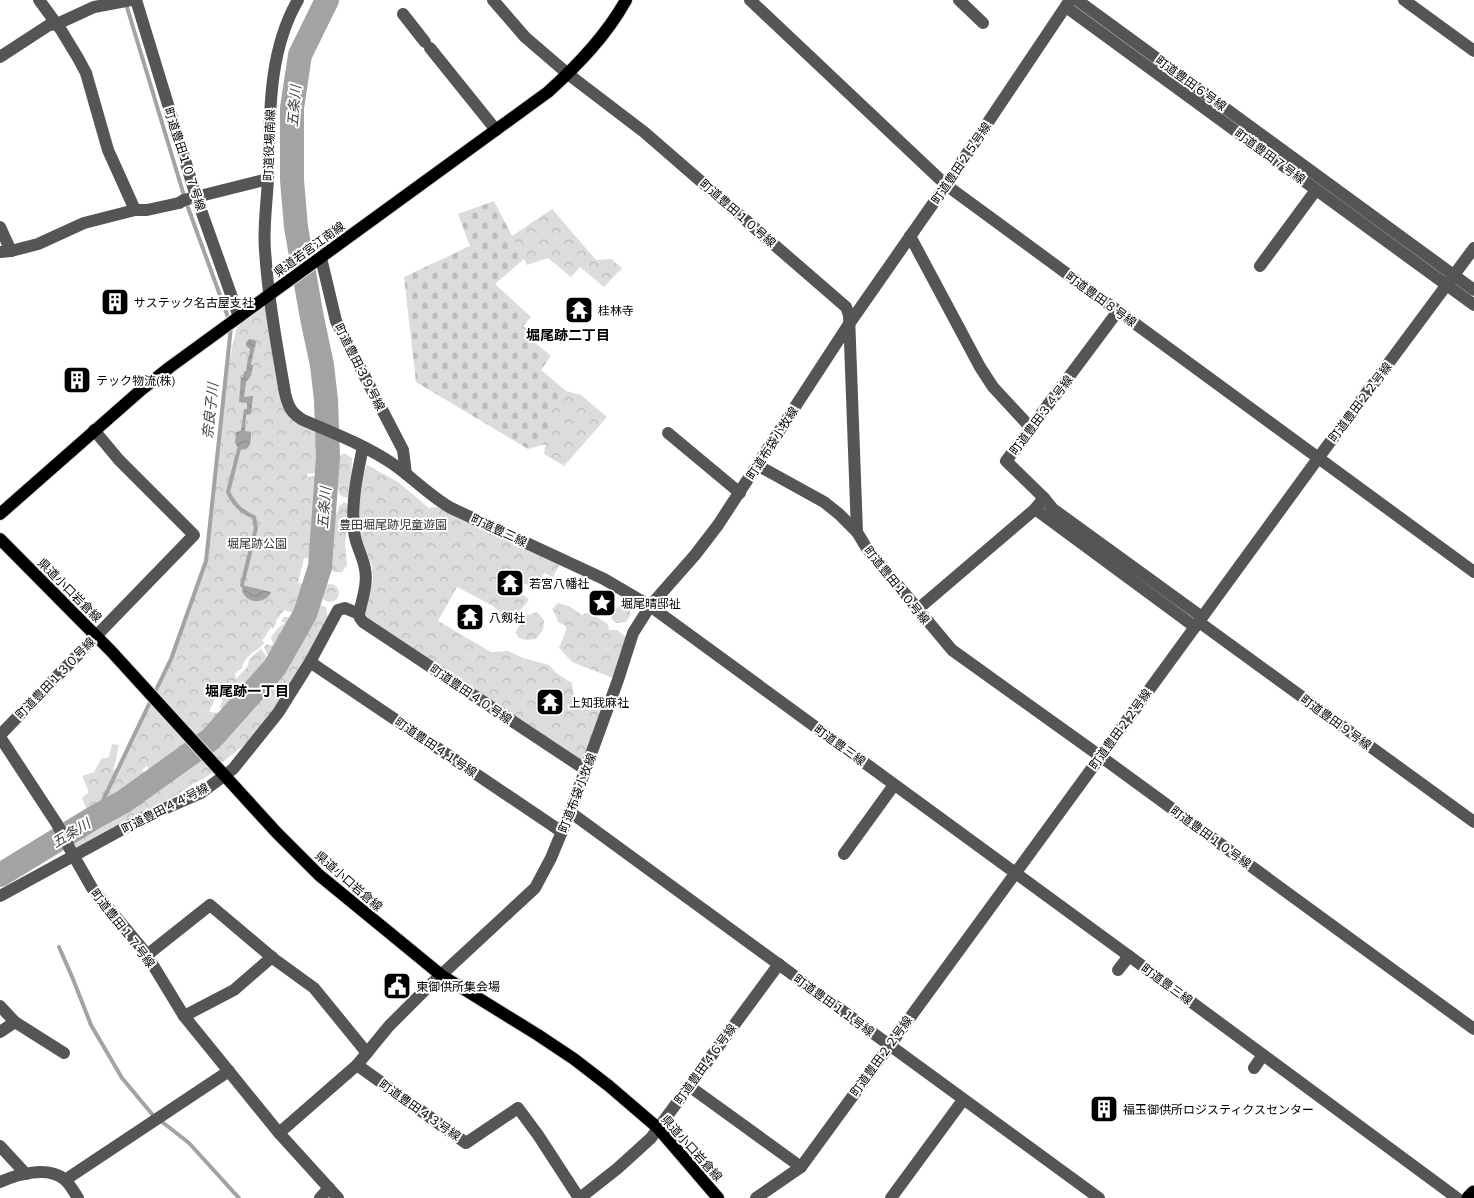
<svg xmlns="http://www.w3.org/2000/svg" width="1474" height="1198" viewBox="0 0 1474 1198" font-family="Ubuntu,'Noto Sans JP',sans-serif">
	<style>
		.forest { fill: url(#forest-crowns) }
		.cemetery { fill: url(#cemetery-stones) }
		.water { fill: url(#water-waves) }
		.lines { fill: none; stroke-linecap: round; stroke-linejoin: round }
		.stream { stroke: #a3a3a3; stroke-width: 4 }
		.river { stroke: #a3a3a3; stroke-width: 24 }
		.major-casing { stroke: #dbdbdb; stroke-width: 14 }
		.highway-casing { stroke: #dbdbdb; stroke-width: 17 }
		.minor { stroke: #555; stroke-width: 12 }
		.major { stroke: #000; stroke-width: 12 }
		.highway { stroke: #000; stroke-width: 15 }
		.labels { text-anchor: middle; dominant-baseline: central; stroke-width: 4; stroke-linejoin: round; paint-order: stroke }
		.street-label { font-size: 12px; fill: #000; stroke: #fff }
		.poi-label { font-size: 12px; fill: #000; stroke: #fff; text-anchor: start }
		.park-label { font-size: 12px; fill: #333; stroke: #fff }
		.water-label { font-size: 14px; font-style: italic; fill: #444; stroke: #fff }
		.neighbourhood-label { font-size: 14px; font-weight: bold; fill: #000; stroke: #fff }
	</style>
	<defs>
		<pattern id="forest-crowns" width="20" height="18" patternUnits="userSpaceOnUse" patternTransform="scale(1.25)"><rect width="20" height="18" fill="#dcdcdc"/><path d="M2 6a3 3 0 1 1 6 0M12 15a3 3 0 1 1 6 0" fill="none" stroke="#bbb"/></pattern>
		<pattern id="cemetery-stones" width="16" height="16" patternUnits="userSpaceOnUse" patternTransform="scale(1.25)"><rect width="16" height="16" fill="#dcdcdc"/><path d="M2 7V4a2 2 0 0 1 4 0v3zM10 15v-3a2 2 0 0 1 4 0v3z" fill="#bbb"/></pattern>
		<pattern id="water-waves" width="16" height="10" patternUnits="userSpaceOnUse" patternTransform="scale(1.25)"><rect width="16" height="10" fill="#a3a3a3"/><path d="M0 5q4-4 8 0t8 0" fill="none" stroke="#8b8b8b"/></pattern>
	</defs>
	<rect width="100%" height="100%" fill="#fff"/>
	<g class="forest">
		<polygon points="552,209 596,260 611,259 622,268 604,287 580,267 571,277 548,258 527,265 512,236"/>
		<path d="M270,294l15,99 33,40 5,8 -4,10 6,12 -1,8 -17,3 1,4 3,-2h10l1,7 -6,8c4,11 1,8 2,17 1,12 7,17 -3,27l2,11 -9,12h-4l-6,25 10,2v7l-2,10 2,6 -3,9 -6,3 1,8 -26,21 3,6 -8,3 -5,-11 3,-3 4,2 2,-2 -2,-7 6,-8 8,-6 -4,-2 3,-4h6l2,4 5,-2v-8l-6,1 -7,-2 -8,11v3l-3,5 -2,-2 -9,14 3,2c-8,8 -21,13 -23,25l-3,2 -4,4 1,5 12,-13 1,-7 12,-10 10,14 -8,13 -19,20 -3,-4 -7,2 -2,-4 -5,1 6,6 8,1 2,10 -4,4 -6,-1 -8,3 -5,-7 3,-9 -6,-2c-4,6 -5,11 -8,16l11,1 5,5c-9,14 -13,22 -31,20l-2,-7 -2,-5 -5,4 12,12c-14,19 -22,30 -47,31l-3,-7 -5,4 5,3c-7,13 -15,16 -26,25l-5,-1 -6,10 -14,3 -6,3 -4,-5 -4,-10 6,-5v-3l-6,-14 12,-4 7,-13 8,-2 3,-13 7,1 -6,26c12,-8 10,-15 15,-26 2,-5 6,-9 8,-13 16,-31 32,-63 43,-96l-1,-2 4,-10h2l1,-5 -1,-3 3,-2 19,-53 12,-94 6,-86 8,-32 -1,-3 2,-2 6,-27z"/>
		<polygon points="566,391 581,395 607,417 564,466 544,454 552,409"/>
		<polygon points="344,453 352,458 351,495 346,498 340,495 336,482 339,476 335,473 333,467 336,459"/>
		<path d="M367,465l31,17 31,26 4,-1 18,1 111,52 -9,17 -8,-4 -12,13 -11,-3 -13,-7 -6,4 -3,7c4,2 9,5 13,6 7,1 11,1 16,7l-12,14 -13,1 -11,-9 -36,-19 -19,34 53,31 17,-1 15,7 26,7 7,8 16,10 2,14 32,17 -20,56 -218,-151 -3,-7 8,-32 -1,-14 -13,-35 -2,-42z"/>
		<path d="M344,502l5,3 -4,40 2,20 -5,7c-23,4 -10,-27 -8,-38l-4,-5c2,-9 7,-14 9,-23z"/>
		<circle cx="330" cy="593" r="9"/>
		<polygon points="558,603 569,606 582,615 591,611 600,619 608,624 609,630 617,630 631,641 618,680 572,662 559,648 566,630 566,626 558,622 556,616 552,609"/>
		<path d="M320,605l6,2 3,18 -62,96 -12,11 -7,10 -29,23 -4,6 -12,8 -10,5 -19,13 -97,51 -4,-5v-10l10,-4 8,-12 19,-4 9,-11 13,-10 18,-4 30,-20 11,-1 9,-13 22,-8v-6l8,-13 6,1c5,-14 11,-26 23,-34v-5l17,-15 3,-7 11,-10 -1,-7 8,-4c-1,-11 3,-16 13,-20l-4,-4 6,-14z"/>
		<polygon points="622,606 629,610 631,614 626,622 616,623 611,618 613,610"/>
		<polygon points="537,612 544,620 543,630 536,639 526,640 517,637 518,635 515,633 525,616"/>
	</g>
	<polygon class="cemetery" points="494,201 524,259 495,284 531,317 523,326 531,333 529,338 551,356 541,370 566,391 552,409 546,444 528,449 416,382 404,277 470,246 458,214"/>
	<g class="water">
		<path d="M249,339l6,1 1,3 -5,21 2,2 -2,10 -5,6 -2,15 9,-1 -2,18 -5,1 -1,16 6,1c0,9 0,20 -12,17l-4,-6 1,-11 5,-1 3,-22h3v-6l-8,-1 2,-25h2l1,-5 2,-1 2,-14 1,-1 1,-7 -4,-3v-3z"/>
		<path d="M242,585l29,7c-4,11 -22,13 -28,1 -1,-2 -1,-6 -1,-8z"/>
	</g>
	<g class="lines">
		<g class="stream">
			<polyline points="126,4 186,202 229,320"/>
			<path d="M239,449l-11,43c6,12 13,20 26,25l2,11 -14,57"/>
			<polyline points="154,694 171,659 206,561 231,327"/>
			<polyline points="95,817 151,700"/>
			<polyline points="59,947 73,979 91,1025 122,1078 152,1114"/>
			<polyline points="161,1121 189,1143 239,1198"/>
		</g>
		<polyline class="river" points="0,875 95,817 123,802 211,739 275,667 305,614 320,567 328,457 326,400 322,365 312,318 296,227 292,180 292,108 300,55 327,0"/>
		<defs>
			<g id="major">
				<path d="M0,514l141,-124 29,-23 378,-275c30,-27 58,-56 78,-92"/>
				<polyline points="0,539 111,651 277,833 319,875 441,975 538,1035 574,1059 609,1086 658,1128 718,1198"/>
			</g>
			<polyline id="highway" points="1469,1198 1474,1193"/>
		</defs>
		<use href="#major" class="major-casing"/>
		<use href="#highway" class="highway-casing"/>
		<g class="minor">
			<polyline points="39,0 61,30 78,58 86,73 108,150 135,210"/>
			<polyline points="136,0 196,196 239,317"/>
			<path d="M298,0c-31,53 -28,119 -30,178 -1,24 -5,49 -3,72 3,48 12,96 20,143 3,13 6,20 18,27 30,13 62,25 90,44 20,14 37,32 58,44l153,71 46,27 479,350 328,242"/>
			<polyline points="493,0 525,37 568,74 644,132 846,307 849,315 857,532 866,547 952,650 1100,756 1474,1029"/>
			<polyline points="750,0 946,185 1474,572"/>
			<polyline points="959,0 983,23"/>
			<polyline points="1077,0 1474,290"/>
			<polyline points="1404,0 1474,51"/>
			<polyline points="1066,7 1474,305"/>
			<polyline points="403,14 425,42"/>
			<polyline points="430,48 496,130"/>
			<polyline points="0,57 49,25 57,24 94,7 131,0"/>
			<polyline points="0,227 11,251"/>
			<polyline points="910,236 980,367 993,387 1031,428"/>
			<polyline points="0,252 11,251 38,244 84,223 135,210 147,210 179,203 184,200 268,179"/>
			<polyline points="321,258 336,321 403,450 406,474"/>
			<polyline points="1260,266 1316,190"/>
			<polyline points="668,433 740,493"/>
			<polyline points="757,465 824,502 839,514 857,532"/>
			<polyline points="1044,498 1053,509 1202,617"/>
			<polyline points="1035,509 1195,627"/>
			<polyline points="918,609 1034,510 1044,498 1006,461 1118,311"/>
			<polyline points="359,614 360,618 363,622 586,770"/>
			<polyline points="1199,622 1474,822"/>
			<polyline points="310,662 562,832"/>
			<polyline points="0,735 194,535 119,460 94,430"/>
			<polyline points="0,737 57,824 72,853 92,888 145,952 184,1016 279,1133"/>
			<polyline points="570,812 1099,1198"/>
			<polyline points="844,854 894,785"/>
			<path d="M0,896l143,-78 58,-25 32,-24 45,-56 32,-51 28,-52 7,-2 14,6c3,-15 9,-30 6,-45 -2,-13 -10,-25 -11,-38 -3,-28 3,-56 9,-84"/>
			<polyline points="147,955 210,905 274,959 314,988 367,1053"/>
			<polyline points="1118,970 1129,956"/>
			<polyline points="0,1006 15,1022 0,1032"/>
			<polyline points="184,1016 234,990 272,957"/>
			<polyline points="15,1022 64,1053"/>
			<polyline points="357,1065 466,1143 518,1108 538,1135 579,1198"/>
			<polyline points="1254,1068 1263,1055"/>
			<polyline points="689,1086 801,1167"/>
			<polyline points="0,1146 26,1174"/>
			<polyline points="65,1180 229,1071"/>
			<path d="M0,1182c18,-8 47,-16 64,-3 6,5 10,13 14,19"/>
			<polyline points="320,1198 329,1188"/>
			<polyline points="338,1198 279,1133 357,1065 389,1026 426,989 535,888 551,858 570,812 618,680 633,633 650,606 695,555 718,525 849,324 946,185 1070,0"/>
			<polyline points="580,1198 618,1168 651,1138 779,964"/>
			<polyline points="756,1198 801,1167 1319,457 1474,248"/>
			<polyline points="891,1198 963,1100"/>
		</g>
		<use href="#major" class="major"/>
		<use href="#highway" class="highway"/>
	</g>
	<defs>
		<symbol id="building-square" viewBox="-11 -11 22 22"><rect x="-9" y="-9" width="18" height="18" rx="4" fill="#000" stroke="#fff"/><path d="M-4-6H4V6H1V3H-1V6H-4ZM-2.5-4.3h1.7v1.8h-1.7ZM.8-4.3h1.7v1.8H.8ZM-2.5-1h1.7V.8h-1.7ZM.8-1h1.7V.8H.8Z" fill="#fff"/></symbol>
		<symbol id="temple-square" viewBox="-11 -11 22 22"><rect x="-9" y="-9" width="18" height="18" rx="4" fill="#000" stroke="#fff"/><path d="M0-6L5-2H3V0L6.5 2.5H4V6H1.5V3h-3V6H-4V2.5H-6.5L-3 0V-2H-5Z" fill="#fff"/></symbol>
		<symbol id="sight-square" viewBox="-11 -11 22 22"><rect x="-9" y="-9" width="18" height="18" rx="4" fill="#000" stroke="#fff"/><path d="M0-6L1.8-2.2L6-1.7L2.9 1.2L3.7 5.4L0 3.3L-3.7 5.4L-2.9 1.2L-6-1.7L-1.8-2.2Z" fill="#fff"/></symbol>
		<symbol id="civic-square" viewBox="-11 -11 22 22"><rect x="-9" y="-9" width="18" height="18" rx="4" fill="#000" stroke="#fff"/><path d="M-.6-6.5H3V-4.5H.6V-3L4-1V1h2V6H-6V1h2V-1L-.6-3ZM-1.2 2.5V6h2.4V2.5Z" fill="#fff"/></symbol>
	</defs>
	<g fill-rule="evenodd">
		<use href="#building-square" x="99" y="286" width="32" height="32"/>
		<use href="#temple-square" x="563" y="294" width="32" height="32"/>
		<use href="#building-square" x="61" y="364" width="32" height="32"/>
		<use href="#temple-square" x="494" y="567" width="32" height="32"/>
		<use href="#sight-square" x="586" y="587" width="32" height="32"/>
		<use href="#temple-square" x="454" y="601" width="32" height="32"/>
		<use href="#temple-square" x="534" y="686" width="32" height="32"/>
		<use href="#civic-square" x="381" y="970" width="32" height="32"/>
		<use href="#building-square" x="1088" y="1093" width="32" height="32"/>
	</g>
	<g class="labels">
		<g class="street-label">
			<text transform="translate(1191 83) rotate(36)">町道豊田６号線</text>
			<text transform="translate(269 145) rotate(-88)">町道役場南線</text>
			<text transform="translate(1270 156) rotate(36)">町道豊田７号線</text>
			<text transform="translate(185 159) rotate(72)">町道豊田１０７号線</text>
			<text transform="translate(961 163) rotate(-56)">町道豊田２５号線</text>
			<text transform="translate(738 213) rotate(41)">町道豊田１０号線</text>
			<text transform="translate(309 249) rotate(-36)">県道若宮江南線</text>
			<text transform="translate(1101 299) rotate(36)">町道豊田８号線</text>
			<text transform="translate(360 367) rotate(63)">町道豊田３９号線</text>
			<text transform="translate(1360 402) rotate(-53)">町道豊田２２号線</text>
			<text transform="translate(1041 415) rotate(-53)">町道豊田３４号線</text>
			<text transform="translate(772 443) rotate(-57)">町道布袋小牧線</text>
			<text transform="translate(499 530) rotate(25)">町道豊三線</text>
			<text transform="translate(897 585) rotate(51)">町道豊田１０号線</text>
			<text transform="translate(70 590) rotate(45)">県道小口岩倉線</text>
			<text transform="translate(55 678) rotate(-46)">町道豊田１３０号線</text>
			<text transform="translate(471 694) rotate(34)">町道豊田４０号線</text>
			<text transform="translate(1336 722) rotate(36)">町道豊田９号線</text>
			<text transform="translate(1120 729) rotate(-54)">町道豊田２２号線</text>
			<text transform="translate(840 745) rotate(36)">町道豊三線</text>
			<text transform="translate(436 747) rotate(34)">町道豊田４１号線</text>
			<text transform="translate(577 793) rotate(-69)">町道布袋小牧線</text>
			<text transform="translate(165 808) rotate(-27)">町道豊田４４号線</text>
			<text transform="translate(1211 837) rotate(36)">町道豊田１０号線</text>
			<text transform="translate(349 881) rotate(41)">県道小口岩倉線</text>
			<text transform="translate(123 928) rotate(52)">町道豊田１７号線</text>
			<text transform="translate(1167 984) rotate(36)">町道豊三線</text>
			<text transform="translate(834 1005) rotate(36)">町道豊田１１号線</text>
			<text transform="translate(881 1056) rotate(-54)">町道豊田２２号線</text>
			<text transform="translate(705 1064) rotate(-54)">町道豊田４６号線</text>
			<text transform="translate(420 1110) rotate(35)">町道豊田４３号線</text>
			<text transform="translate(692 1148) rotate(48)">県道小口岩倉線</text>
		</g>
		<g class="poi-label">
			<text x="134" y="302">サステック名古屋支社</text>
			<text x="598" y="310">桂林寺</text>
			<text x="96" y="380">テック物流(株)</text>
			<text x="529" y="583">若宮八幡社</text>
			<text x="621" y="603">堀尾晴邸祉</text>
			<text x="489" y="617">八剱社</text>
			<text x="569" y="702">上知我麻社</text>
			<text x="416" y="986">東御供所集会場</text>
			<text x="1123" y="1109">福玉御供所ロジスティクスセンター</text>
		</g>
		<g class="park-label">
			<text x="393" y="524">豊田堀尾跡児童遊園</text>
			<text x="257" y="543">堀尾跡公園</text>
		</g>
		<g class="water-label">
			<text transform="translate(294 106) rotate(-85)">五条川</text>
			<text transform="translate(210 411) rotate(-84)">奈良子川</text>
			<text transform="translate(324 508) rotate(-86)">五条川</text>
			<text transform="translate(71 833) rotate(-31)">五条川</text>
		</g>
		<g class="neighbourhood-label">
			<text x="568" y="335">堀尾跡二丁目</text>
			<text x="247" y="691">堀尾跡一丁目</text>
		</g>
	</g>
</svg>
